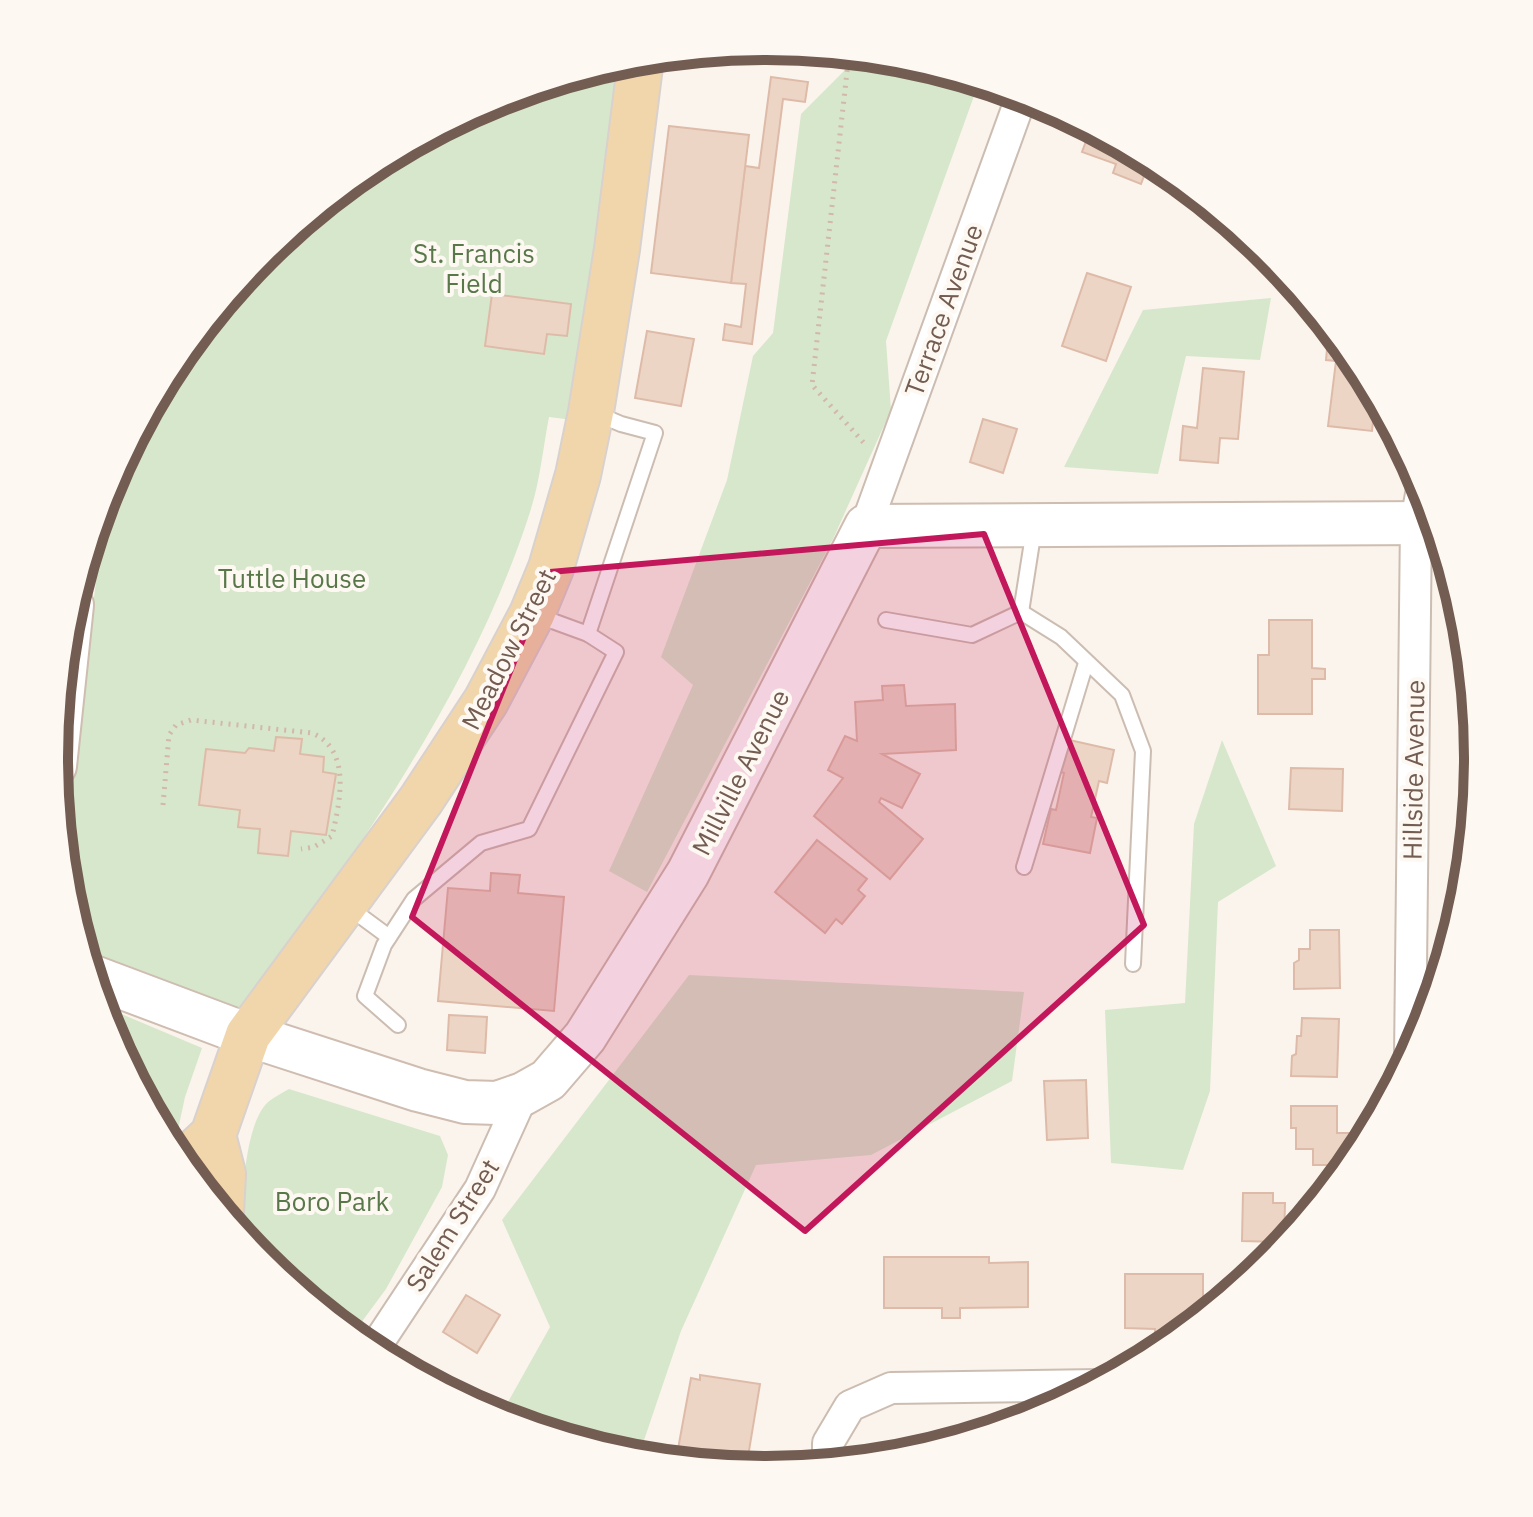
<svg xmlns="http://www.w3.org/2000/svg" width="1533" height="1517" viewBox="0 0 1533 1517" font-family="'IBM Plex Sans',sans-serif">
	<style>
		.green { fill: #d7e7cb }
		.building { fill: #edd5c6; stroke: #debba8; stroke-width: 2 }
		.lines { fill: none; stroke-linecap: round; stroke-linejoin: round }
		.lane-casing { stroke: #ccbdb2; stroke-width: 18 }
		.street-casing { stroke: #ccbdb2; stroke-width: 34 }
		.secondary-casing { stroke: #cebdb0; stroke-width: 46 }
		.primary-casing { stroke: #d8d1ce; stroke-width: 48 }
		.path { stroke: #d2b8a9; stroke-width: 5; stroke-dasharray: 2 6; stroke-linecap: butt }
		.lane { stroke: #fff; stroke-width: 14 }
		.street { stroke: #fff; stroke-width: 30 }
		.secondary { stroke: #fff; stroke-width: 42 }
		.primary { stroke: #f1d6ac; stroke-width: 44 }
		.marked { fill: #c2185b; fill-opacity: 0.2; stroke: #c2185b; stroke-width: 6; stroke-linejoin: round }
		.labels { text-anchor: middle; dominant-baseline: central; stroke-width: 8; stroke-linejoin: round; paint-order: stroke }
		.park-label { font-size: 26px; fill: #59784a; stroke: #fdf9f2 }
		.street-label { font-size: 26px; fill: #735c51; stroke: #fdf9f2 }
		.rim { fill: none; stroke: #735c51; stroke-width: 10 }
	</style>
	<rect width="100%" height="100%" fill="#fbf4ec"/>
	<g class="green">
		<polygon points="860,55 906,60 979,82 886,341 891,410 833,539 647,892 609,871 693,685 661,657 727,480 753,356 773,333 801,114"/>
		<path d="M628,60l-39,362 -40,-5c-6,31 -9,65 -19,95 -41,128 -111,244 -185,354 -35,53 -69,105 -107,155l-120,-44 -38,-39 -12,-41 -5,-46 44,-360 67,-129 89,-108 108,-88 123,-66z"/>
		<polygon points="1271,298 1260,360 1186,356 1158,474 1064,467 1143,310"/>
		<polygon points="1222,740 1276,866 1218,902 1210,1091 1183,1170 1111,1163 1105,1010 1185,1003 1194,824"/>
		<polygon points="689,975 1024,992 1012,1081 871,1155 756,1165 681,1331 638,1458 627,1457 499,1418 550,1327 502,1220"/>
		<polygon points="100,1005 202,1048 185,1097 173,1153 108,1031"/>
		<path d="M289,1089l151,47 8,19 -6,32 -56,102 -34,46 -90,-73 -22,-28c2,-31 4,-110 28,-132 6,-5 14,-9 21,-13z"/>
	</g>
	<g class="building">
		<polygon points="771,77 808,82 805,102 783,99 752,344 723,340 725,324 741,327 746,284 731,283 745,166 759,168"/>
		<polygon points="669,126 749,135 731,283 651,273"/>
		<polygon points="1091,128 1150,160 1141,184 1113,173 1116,164 1082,152"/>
		<polygon points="1087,273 1131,287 1106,361 1062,346"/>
		<polygon points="492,294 571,304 567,336 547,334 544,354 485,346"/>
		<polygon points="1329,326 1359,363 1381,404 1380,413 1374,412 1372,431 1328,426 1336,361 1326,360"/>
		<polygon points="647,331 694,339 681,406 635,398"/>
		<polygon points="1203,368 1244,372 1238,439 1220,438 1218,463 1180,460 1183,426 1197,428"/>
		<polygon points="983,419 1017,429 1003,473 970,462"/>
		<polygon points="1269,620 1312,620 1312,668 1325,669 1325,679 1312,679 1312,714 1258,714 1258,655 1269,655"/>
		<polygon points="904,685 906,706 955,704 956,750 882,754 920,774 902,808 881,798 879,802 923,839 890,879 814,816 843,778 828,770 845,736 857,741 855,702 883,700 882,686"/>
		<polygon points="276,737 302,739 300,754 324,757 323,772 336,774 326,835 291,831 288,856 258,853 260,829 238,827 240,810 199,805 206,749 245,753 249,748 274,751"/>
		<polygon points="1065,739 1114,750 1107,783 1099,781 1091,817 1097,818 1090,853 1043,844 1051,809 1056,810 1064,773 1058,771"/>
		<polygon points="1291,768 1343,769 1342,811 1289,809"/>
		<polygon points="817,840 867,879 858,890 865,896 842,924 836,919 825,933 775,892"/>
		<polygon points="491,873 520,875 518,893 564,897 554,1011 438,1001 448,888 490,891"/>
		<polygon points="1310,930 1339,930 1340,988 1294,989 1294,963 1299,960 1299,949 1310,949"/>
		<polygon points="449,1015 487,1017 485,1053 447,1050"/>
		<polygon points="1302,1018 1339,1019 1337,1077 1291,1076 1292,1056 1296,1054 1297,1036 1301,1036"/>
		<polygon points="1086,1080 1088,1138 1047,1140 1044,1081"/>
		<polygon points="1291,1106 1337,1106 1337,1133 1350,1133 1350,1165 1313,1165 1313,1149 1296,1149 1296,1128 1291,1128"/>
		<polygon points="1243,1193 1273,1193 1273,1203 1285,1203 1284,1242 1242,1241"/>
		<polygon points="884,1257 989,1257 989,1263 1028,1262 1028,1307 960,1308 960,1318 942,1318 942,1308 884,1308"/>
		<polygon points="1125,1274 1203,1274 1203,1317 1190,1328 1174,1328 1174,1335 1155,1335 1155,1329 1125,1328"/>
		<polygon points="466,1295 500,1315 477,1353 443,1332"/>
		<polygon points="700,1375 760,1384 746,1469 686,1463 688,1451 678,1449 691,1378 700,1380"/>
	</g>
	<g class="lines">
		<defs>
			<g id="lane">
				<polyline points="1021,612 1061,637 1122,695 1143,751 1133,964"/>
				<polyline points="536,615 588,634 655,433 621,424 595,413"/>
				<polyline points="886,620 972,635 1021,612 1034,529"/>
				<polyline points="1024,867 1086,663"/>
				<polyline points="347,906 389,937"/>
				<polyline points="398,1025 365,996 384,945 414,899 481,843 529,829 616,652 588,634"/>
			</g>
			<g id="street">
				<polyline points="866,526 1022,95"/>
				<polyline points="1410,1058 1416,522 1423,483"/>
				<polyline points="372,1352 480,1189 523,1094"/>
				<polyline points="828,1465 828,1443 850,1406 891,1388 1099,1385"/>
			</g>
			<g id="secondary">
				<polyline points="55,766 72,605"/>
				<polyline points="91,976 248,1035 418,1090 465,1102 497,1103 523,1094 548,1080 585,1037 688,873 866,526 1436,523"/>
			</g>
			<g id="primary">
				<polyline points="213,1135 223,1174 221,1212"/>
				<polyline points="182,1164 213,1135 248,1035 421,800 486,701 532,614 551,568 578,475 591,412 617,249 641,58"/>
			</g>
		</defs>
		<use href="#lane" class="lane-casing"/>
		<use href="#street" class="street-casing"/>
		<use href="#secondary" class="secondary-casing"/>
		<use href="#primary" class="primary-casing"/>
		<g class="path">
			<polyline points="849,54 812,385 864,443"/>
			<path d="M163,805l6,-70 7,-10 15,-5 121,13c40,17 28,69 20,103l-18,11 -13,2"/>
		</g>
		<use href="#lane" class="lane"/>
		<use href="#street" class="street"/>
		<use href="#secondary" class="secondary"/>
		<use href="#primary" class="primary"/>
	</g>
	<path class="marked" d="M984,534l160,391 -339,306 -393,-314 138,-345z"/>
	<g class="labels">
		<g class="park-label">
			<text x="474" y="253">St. Francis<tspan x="474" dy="30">Field</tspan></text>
			<text x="292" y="578">Tuttle House</text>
			<text x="332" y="1201">Boro Park</text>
		</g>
		<g class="street-label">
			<text transform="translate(943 310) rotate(-70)">Terrace Avenue</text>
			<text transform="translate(508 649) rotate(-63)">Meadow Street</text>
			<text transform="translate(1413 770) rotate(-89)">Hillside Avenue</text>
			<text transform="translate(740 772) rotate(-63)">Millville Avenue</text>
			<text transform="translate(452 1225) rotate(-58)">Salem Street</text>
		</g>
	</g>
	<path d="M0 0H1533V1517H0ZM68 758a698 698 0 1 1 1396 0a698 698 0 1 1-1396 0Z" fill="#fdf9f2" fill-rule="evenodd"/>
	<path class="rim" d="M68 758a698 698 0 1 1 1396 0a698 698 0 1 1-1396 0Z"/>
</svg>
